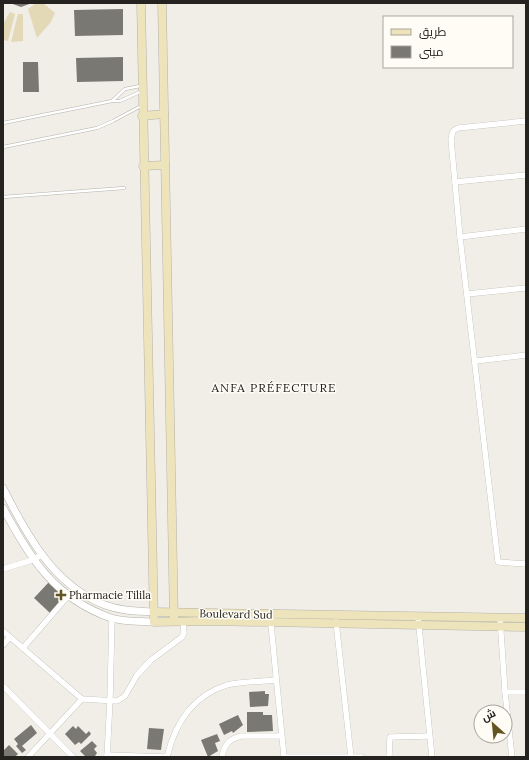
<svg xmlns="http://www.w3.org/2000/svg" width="529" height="760" viewBox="0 0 529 760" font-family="Lora,Cairo,serif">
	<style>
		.green { fill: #e3d9b6 }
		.building { fill: #7a7872 }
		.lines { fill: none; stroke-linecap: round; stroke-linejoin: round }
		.service-casing { stroke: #b4b2ab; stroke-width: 3.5 }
		.minor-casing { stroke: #b4b2ab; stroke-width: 6 }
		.tertiary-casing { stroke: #b4b2ab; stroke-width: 8 }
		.secondary-casing { stroke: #b4b2ab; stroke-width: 9 }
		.service { stroke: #fff; stroke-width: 2.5 }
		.minor { stroke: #fff; stroke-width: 5.5 }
		.tertiary { stroke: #fff; stroke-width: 7 }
		.secondary { stroke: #eee4bc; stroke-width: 8 }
		.poi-dot { fill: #635522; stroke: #fefcf4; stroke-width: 1.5 }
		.labels { text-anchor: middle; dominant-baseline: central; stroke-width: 3; stroke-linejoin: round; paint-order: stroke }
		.poi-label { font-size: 11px; fill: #242320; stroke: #fefcf4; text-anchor: start }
		.street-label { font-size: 11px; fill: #242320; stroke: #fefcf4 }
		.neighbourhood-label { font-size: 12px; letter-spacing: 1px; fill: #242320; stroke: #fefcf4 }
	</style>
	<rect width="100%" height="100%" fill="#f0eee7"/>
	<g class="green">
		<polygon points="36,3 43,3 55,13 51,22 37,38 28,9"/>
		<polygon points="10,12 15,14 8,41 3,40 3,24"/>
		<polygon points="18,14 23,14 23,41 11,42"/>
	</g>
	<g class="building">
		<polygon points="10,3 32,3 21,7"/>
		<polygon points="123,9 123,35 75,36 74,10"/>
		<polygon points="123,57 123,81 77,82 76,58"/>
		<polygon points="23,62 38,62 39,92 23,92"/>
		<polygon points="49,582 65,597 50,613 34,598"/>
		<polygon points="265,691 265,694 269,694 268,706 250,707 249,692"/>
		<polygon points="247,712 263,712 263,715 272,715 273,731 247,732"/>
		<polygon points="238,715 243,725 233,733 232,731 224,735 219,724"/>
		<polygon points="31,725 37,733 22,746 26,750 22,753 16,746 18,744 14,739"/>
		<polygon points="73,726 76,729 78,726 86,734 89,731 91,734 81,744 79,742 75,745 65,734"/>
		<polygon points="149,728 164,729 161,750 147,749"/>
		<polygon points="217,734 220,741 215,743 218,751 208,757 201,740"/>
		<polygon points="92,741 97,746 94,749 97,753 95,756 96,757 86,757 80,751"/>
		<polygon points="9,745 18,754 15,757 3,757 3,751"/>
	</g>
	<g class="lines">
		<defs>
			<g id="service">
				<polyline points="112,101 125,89 140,86"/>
				<polyline points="3,123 112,101 120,101 142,91"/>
				<polyline points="3,147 97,128 113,121 141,106"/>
				<polyline points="3,197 124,188"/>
			</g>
			<g id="minor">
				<polyline points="526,121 458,128 453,131 451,139 460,237 498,562 526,564"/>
				<polyline points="455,182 526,175"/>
				<polyline points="460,237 526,229"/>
				<polyline points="467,294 526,288"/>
				<polyline points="476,361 526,355"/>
				<polyline points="3,569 32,560 41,555"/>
				<polyline points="270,614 284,757"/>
				<polyline points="418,617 432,757"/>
				<polyline points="500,618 505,692 512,757"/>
				<polyline points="336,622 351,757"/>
				<polyline points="3,631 82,699 117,701 125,696 137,675 151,660 182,637 184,633 183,621"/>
				<polyline points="3,645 10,637"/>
				<polyline points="23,648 68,596"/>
				<polyline points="3,686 73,757"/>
				<polyline points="505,692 526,692"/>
				<polyline points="107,755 167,757"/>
				<polyline points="28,757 82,699"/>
				<polyline points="107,757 110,700 112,618"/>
				<path d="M167,757c8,-34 25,-61 60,-72 15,-4 34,-3 49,-5"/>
				<path d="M222,757c2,-12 7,-18 19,-21h40"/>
				<polyline points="284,757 362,757"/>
				<polyline points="389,757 390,737 429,736"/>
			</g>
			<g id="tertiary">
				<path d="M3,488c23,46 51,98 102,117 16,6 32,6 49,7"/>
				<path d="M3,508c27,50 51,90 108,110 14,4 29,3 43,4"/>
			</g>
			<g id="secondary">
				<polyline points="141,3 154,622 209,621 526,627"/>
				<polyline points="162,3 174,621"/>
				<polyline points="142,116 164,114"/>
				<polyline points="143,166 165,165"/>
				<polyline points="154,612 526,618"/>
			</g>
		</defs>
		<use href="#service" class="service-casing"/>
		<use href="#minor" class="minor-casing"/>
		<use href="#tertiary" class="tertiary-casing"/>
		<use href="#secondary" class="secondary-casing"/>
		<use href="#service" class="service"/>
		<use href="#minor" class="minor"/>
		<use href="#tertiary" class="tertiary"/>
		<use href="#secondary" class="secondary"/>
	</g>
	<path class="poi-dot" d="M59 589h4v4h4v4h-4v4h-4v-4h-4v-4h4z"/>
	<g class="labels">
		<g class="poi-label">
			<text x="69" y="595">Pharmacie Tilila</text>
		</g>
		<g class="street-label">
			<text transform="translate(236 614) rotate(1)">Boulevard Sud</text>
		</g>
		<g class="neighbourhood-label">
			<text x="274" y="387">ANFA PRÉFECTURE</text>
		</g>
	</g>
	<rect width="529" height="760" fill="none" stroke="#242320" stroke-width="8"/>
	<rect x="383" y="16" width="130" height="52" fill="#fefcf4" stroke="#a7a59f"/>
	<rect x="391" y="29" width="20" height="6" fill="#eee4bc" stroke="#a7a59f"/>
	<text x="419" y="36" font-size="12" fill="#242320">طريق</text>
	<rect x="391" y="46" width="20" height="12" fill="#7a7872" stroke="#a7a59f"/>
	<text x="419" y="56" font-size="12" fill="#242320">مبنى</text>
	<g transform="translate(493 724) rotate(333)"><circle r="19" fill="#fefcf4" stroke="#a7a59f"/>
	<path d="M0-3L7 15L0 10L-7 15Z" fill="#635522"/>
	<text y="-6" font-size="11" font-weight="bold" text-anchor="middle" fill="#242320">ش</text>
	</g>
</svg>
